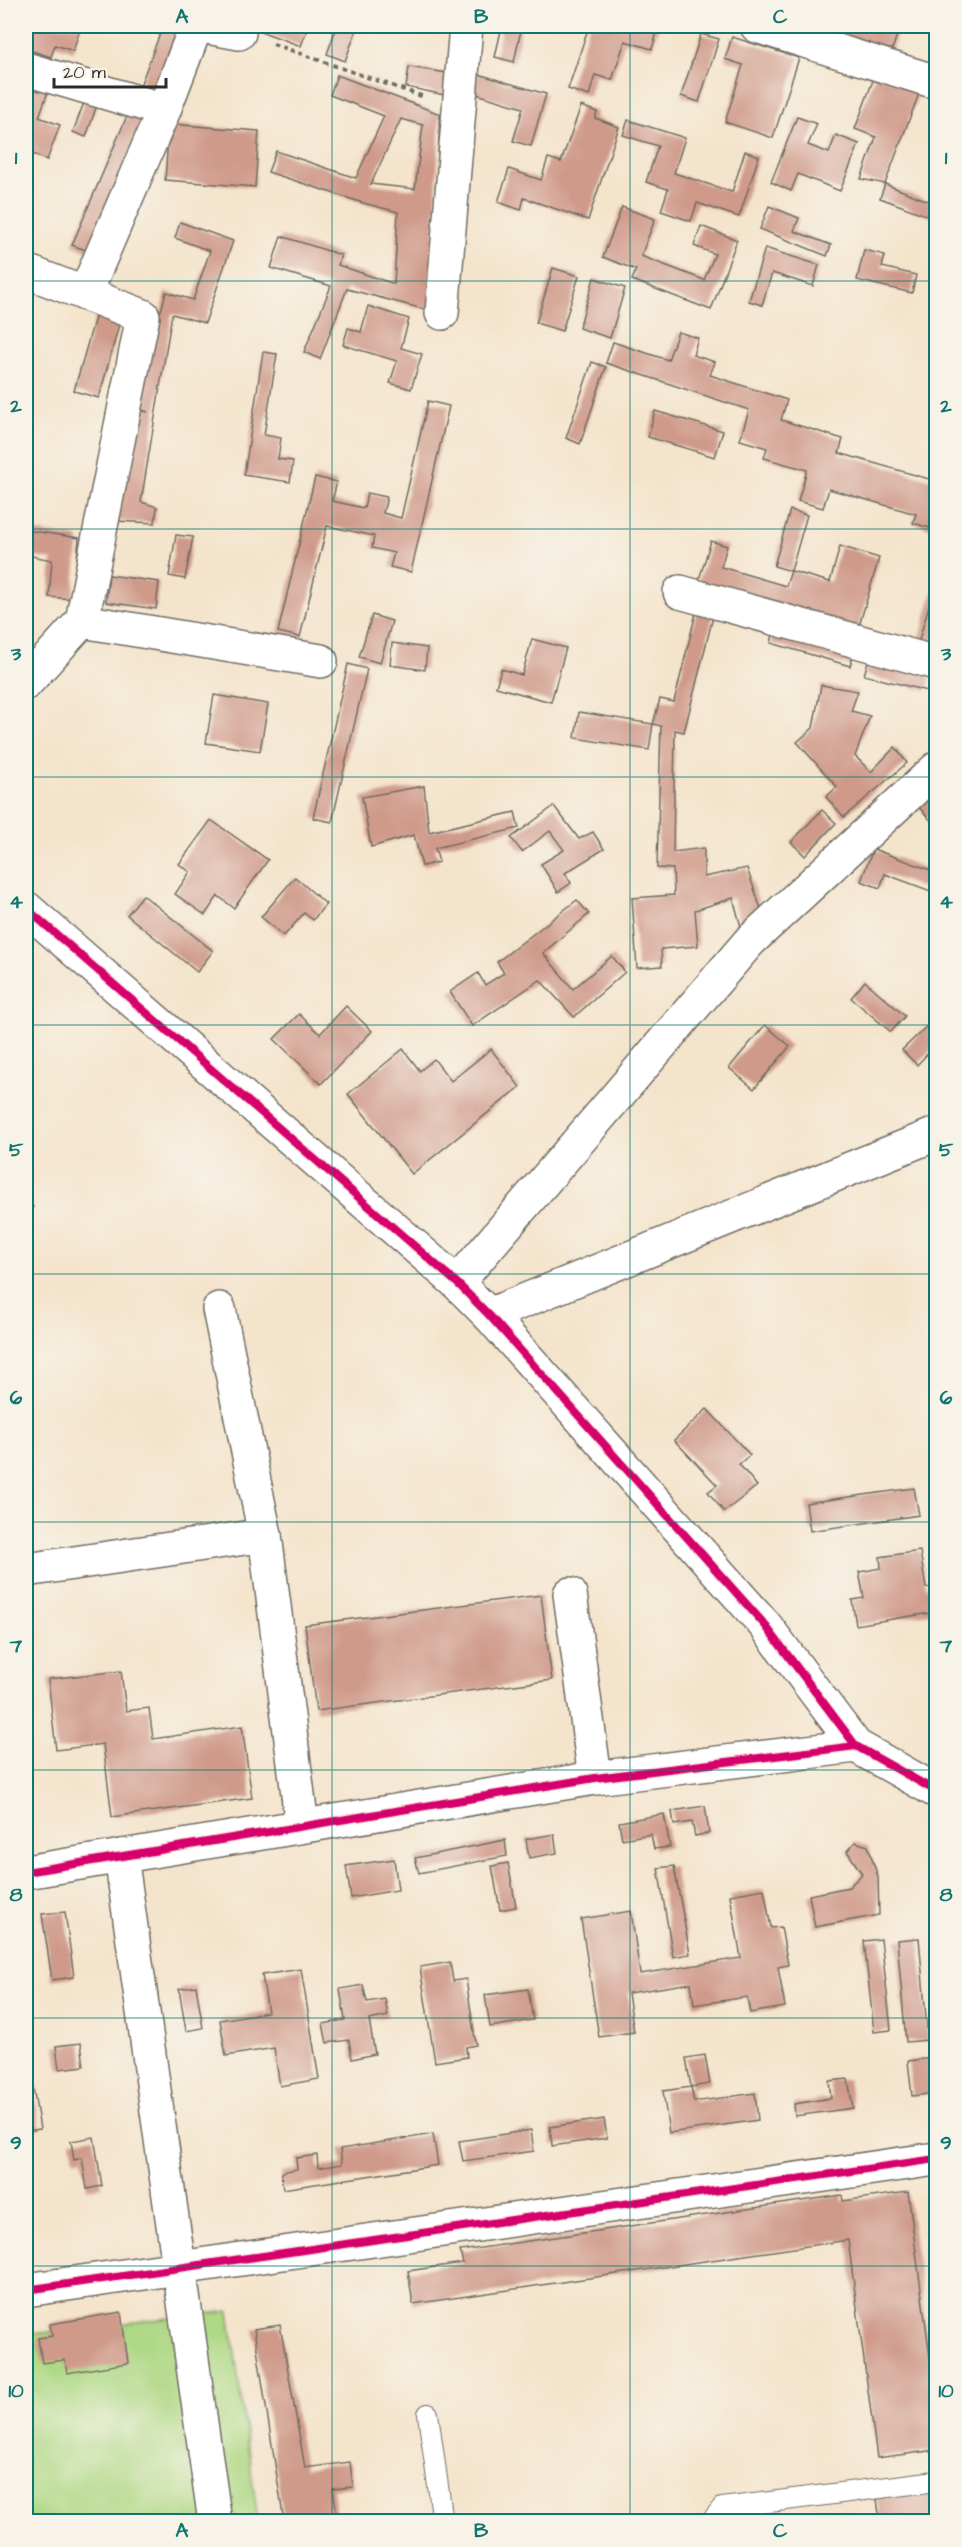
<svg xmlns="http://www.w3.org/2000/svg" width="962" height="2547" viewBox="0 0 962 2547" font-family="'Architects Daughter',sans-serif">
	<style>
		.green { fill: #add884; stroke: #6c8258; stroke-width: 1.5 }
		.building { fill: #cf9a8a; fill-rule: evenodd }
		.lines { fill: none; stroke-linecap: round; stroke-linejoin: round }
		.service-casing { stroke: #716c63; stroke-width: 22 }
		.minor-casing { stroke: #716c63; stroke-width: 36 }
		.tertiary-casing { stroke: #716c63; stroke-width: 36 }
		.path { stroke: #716c63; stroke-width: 4; stroke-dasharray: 4.5 4.5; stroke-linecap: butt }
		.service { stroke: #fff; stroke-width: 20 }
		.minor { stroke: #fff; stroke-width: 33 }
		.tertiary { stroke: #fff; stroke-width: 33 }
		.cycleway-casing { stroke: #f7f3e8; stroke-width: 11 }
		.cycleway { stroke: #d6006c; stroke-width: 8 }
		.grid { fill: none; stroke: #0f766e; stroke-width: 1.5; stroke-opacity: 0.55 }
		.neatline { fill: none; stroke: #0f766e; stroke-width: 2 }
		.grid-label { font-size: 20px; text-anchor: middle; font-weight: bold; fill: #0f766e }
	</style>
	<rect width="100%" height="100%" fill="#f7f3e8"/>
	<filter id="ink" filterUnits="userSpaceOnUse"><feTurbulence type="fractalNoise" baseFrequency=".0167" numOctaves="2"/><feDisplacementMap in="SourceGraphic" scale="12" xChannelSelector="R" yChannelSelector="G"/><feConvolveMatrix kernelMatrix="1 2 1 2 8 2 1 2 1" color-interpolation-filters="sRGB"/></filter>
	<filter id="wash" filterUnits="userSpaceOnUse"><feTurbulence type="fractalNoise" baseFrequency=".008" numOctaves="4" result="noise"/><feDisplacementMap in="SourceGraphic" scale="24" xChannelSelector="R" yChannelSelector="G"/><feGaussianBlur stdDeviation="1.35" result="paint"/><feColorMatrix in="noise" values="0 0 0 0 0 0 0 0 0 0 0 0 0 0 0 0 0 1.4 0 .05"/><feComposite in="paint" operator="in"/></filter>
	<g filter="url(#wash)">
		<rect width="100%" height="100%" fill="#f4e4cc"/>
		<polygon class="green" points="229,2311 258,2521 26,2521 26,2335"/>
		<g id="blocks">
			<g class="building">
				<polygon points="26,26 81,26 73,51 55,45 51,57 26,49"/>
				<polygon points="163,26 184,26 156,98 138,91"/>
				<polygon points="258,26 295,26 307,29 301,46 257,30"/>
				<polygon points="337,26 358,26 345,61 327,54"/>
				<polygon points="502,26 521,30 514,62 495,57"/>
				<polygon points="589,26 659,26 652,49 625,41 612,80 595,75 589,96 568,89"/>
				<polygon points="839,26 900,26 892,50 836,33"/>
				<polygon points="701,34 719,39 699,102 681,96"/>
				<polygon points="732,37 799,58 773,138 725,122 743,65 725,59"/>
				<polygon points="409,67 447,73 445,95 406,87"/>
				<polygon points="478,74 546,94 531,146 513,141 523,108 473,93"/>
				<path d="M337,75l103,39 -9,197 -84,-22 -27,70 -16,-7 27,-66 -60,-18 10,-32 60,19 -3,10 56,19 4,-72 -35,-9 -95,-31 8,-21 80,27 28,-62 -54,-21zM401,119l22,6 -8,64 -44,-5z"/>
				<polygon points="875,75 920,91 885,184 861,179 876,137 855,129"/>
				<polygon points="33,80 50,86 39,117 60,125 47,160 26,151 26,99"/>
				<polygon points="86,97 98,102 86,137 73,132"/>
				<polygon points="581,106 597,112 595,118 619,127 588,220 524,198 521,210 498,202 509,169 541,180 548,158 561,162"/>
				<polygon points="130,109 145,115 88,251 72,245"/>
				<polygon points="797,117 817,124 808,145 829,153 836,135 859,144 840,191 798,174 791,191 771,182"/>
				<polygon points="628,120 685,138 674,173 732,192 745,151 759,156 739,217 697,203 691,221 661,211 668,189 646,182 658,146 623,135"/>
				<polygon points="169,124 259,131 255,187 165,180"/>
				<polygon points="885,184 936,204 936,219 880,198"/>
				<polygon points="769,206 799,218 794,231 831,245 827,256 760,229"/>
				<polygon points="622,207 655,219 641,256 704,280 715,254 694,246 701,226 737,240 711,310 632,280 636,270 603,257"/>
				<polygon points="180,222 233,241 205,323 172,314 141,502 157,507 155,523 115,521 138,410 148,412 138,409 154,311 161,311 166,292 193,300 210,251 175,238"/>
				<polygon points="765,248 819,265 813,286 772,273 762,305 749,301"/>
				<polygon points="864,250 885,255 882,267 916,275 912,293 857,280"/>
				<polygon points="553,268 579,276 562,331 536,323"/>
				<polygon points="594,278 625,288 610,338 579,328"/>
				<polygon points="368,306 409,319 401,348 422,354 411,389 390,383 397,361 343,345 348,328 361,332"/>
				<polygon points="96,314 120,321 99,398 74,391"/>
				<polygon points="678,332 698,338 693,355 715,362 710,375 787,400 781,420 843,439 839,453 936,481 936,517 933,529 913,523 916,514 829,489 823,508 798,501 807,470 764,458 767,448 740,440 749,410 606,363 613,342 668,360"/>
				<polygon points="263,352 277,354 264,435 281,438 278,459 293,461 290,482 244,475"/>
				<polygon points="592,362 606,367 580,444 566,438"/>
				<polygon points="428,401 449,406 411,572 390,567 394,553 372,548 374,536 327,526 300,637 278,632 315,477 337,482 332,501 364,508 367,493 387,497 383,513 401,518"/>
				<polygon points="655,411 723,431 715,457 648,437"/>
				<polygon points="790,510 807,515 791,571 774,566"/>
				<polygon points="26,530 79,538 73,599 49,597 52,560 26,555"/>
				<polygon points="176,535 193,537 185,579 169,576"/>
				<polygon points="711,541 727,546 721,567 786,586 791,571 830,582 840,546 879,558 857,633 697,586"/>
				<polygon points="109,575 159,582 156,609 106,602"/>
				<polygon points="936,581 936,656 916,651"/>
				<polygon points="697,609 714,613 684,732 675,730 673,852 704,848 704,877 747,868 761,909 741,927 733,898 695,910 698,946 661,949 662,966 637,968 632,898 674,895 673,869 657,868 661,726 653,724 660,699 674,702"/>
				<polygon points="372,615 392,621 380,663 359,657"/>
				<polygon points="775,626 855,648 850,666 771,643"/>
				<polygon points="532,639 566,648 551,702 496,687 501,669 522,675"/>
				<polygon points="392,643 427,648 425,670 390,665"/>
				<polygon points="871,651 933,668 927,691 864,675"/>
				<polygon points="348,664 367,669 332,822 313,818"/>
				<polygon points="821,685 858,691 851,711 870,716 855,756 871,772 895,747 907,763 844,817 826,797 837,787 797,742 813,728"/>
				<polygon points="214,695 268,704 260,751 206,743"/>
				<polygon points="579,712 653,724 649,750 575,738"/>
				<polygon points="936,784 936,824 935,825 916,804"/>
				<polygon points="424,786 429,832 515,812 519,828 435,848 439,862 422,866 414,835 371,847 362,797"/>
				<polygon points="554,806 579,839 593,832 604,849 565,873 571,883 558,892 541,864 564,850 550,831 522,852 511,838"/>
				<polygon points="822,810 836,823 805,856 791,842"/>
				<polygon points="211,820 268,860 234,908 218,896 205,915 175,894 190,872 179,864"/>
				<polygon points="873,849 936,872 936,893 885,874 880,888 861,881"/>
				<polygon points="295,877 326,904 313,920 304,913 284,936 261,917"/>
				<polygon points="143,895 213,951 197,972 127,915"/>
				<polygon points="577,900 589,914 543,953 573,989 612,956 625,972 574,1017 540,980 472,1026 450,992 478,973 485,985 504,973 497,962"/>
				<polygon points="865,981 905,1016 891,1032 851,998"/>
				<polygon points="346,1006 372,1031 321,1084 274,1039 299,1014 320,1034"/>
				<polygon points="765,1025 790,1046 754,1089 729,1068"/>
				<polygon points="927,1026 936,1035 936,1045 917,1065 902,1050"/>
				<polygon points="403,1049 420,1071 434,1059 451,1081 491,1049 520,1087 412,1174 348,1094"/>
				<polygon points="26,1201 33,1207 26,1215"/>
				<polygon points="707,1409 750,1455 739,1464 757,1486 724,1512 708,1492 717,1485 674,1440"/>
				<polygon points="914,1488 919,1515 810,1531 806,1503"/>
				<polygon points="920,1551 926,1588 936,1586 936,1612 856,1625 852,1600 864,1598 859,1572 881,1568 880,1557"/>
				<polygon points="541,1595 552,1680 316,1711 305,1625"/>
				<polygon points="121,1671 126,1711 149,1708 153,1739 242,1726 252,1798 112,1817 103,1744 56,1750 48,1679"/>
				<polygon points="705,1806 709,1833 695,1836 692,1822 674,1825 672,1811"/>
				<polygon points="664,1814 670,1847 654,1849 651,1834 622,1839 619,1822"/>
				<polygon points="554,1834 557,1853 529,1858 526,1839"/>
				<polygon points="505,1840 507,1856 419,1873 415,1858"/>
				<polygon points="855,1842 868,1846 878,1877 879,1915 815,1927 809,1895 849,1887 862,1874 847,1851"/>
				<polygon points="394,1859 398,1890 351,1898 346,1866"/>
				<polygon points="508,1863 516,1907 500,1910 492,1866"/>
				<polygon points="674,1866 690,1954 673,1957 658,1868"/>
				<polygon points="764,1889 771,1928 781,1927 788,1965 778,1967 785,2007 750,2013 747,1997 694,2005 691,1983 628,1993 634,2032 599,2037 581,1919 631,1911 640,1974 741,1958 730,1895"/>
				<polygon points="65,1912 74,1977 52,1980 42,1914"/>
				<polygon points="919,1938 928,2040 906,2042 897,1940"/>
				<polygon points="881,1939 891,2030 874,2032 864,1941"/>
				<polygon points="450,1962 453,1981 466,1979 476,2045 466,2047 467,2057 435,2062 420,1967"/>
				<polygon points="301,1969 319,2079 280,2086 274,2048 226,2056 220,2020 268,2012 262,1975"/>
				<polygon points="363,1985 367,2002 385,1999 388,2016 369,2020 375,2054 352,2059 349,2040 327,2043 323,2024 345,2020 340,1989"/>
				<polygon points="196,1986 203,2028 186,2031 179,1989"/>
				<polygon points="528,1989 533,2020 490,2027 485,1995"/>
				<polygon points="81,2043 84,2066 59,2069 56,2046"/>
				<polygon points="26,2045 40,2129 26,2131"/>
				<polygon points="705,2055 710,2084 691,2087 686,2058"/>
				<polygon points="932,2058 936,2093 912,2096 908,2061"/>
				<polygon points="848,2079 853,2108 795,2116 794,2104 831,2098 829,2081"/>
				<polygon points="691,2087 694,2102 755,2093 758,2120 669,2133 663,2091"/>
				<polygon points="604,2119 607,2138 552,2146 550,2127"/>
				<polygon points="531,2130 534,2151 463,2161 459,2141"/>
				<polygon points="433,2134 438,2165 283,2189 281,2172 297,2169 296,2158 317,2155 318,2168 342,2164 340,2149"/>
				<polygon points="94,2137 102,2186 87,2189 82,2158 74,2160 71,2141"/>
				<polygon points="908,2192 936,2402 936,2450 877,2458 848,2240 413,2304 408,2271 463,2263 460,2251 842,2195 843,2201"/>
				<polygon points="121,2312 128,2363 67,2373 65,2360 42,2363 38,2338 52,2336 50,2324"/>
				<polygon points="280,2325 305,2468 350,2462 353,2487 333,2489 338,2522 284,2522 254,2329"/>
				<polygon points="936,2490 936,2522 880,2522 877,2499"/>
			</g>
		</g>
	</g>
	<g filter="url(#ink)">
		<use href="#blocks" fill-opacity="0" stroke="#716c63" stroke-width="1.5"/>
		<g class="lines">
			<defs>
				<g id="service">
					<polyline points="428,2414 443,2522"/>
					<polyline points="711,2522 722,2508 936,2481"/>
				</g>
				<g id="minor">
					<polyline points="202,26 239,33"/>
					<polyline points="757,26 936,82"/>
					<polyline points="26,69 164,110"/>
					<polyline points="26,271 143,316 82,621 26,683"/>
					<polyline points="85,294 164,110 196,26"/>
					<polyline points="442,313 466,26"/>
					<polyline points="680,592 936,663"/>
					<polyline points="82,621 321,661"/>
					<polyline points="457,1283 749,942 936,769"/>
					<polyline points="219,1309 265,1535 302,1826"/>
					<polyline points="489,1315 936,1134"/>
					<polyline points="26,1570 265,1535"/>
					<polyline points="570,1594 595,1778"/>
					<polyline points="121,1856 215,2522"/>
					<polyline points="26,1872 595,1778 856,1746"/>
					<polyline points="26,2290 936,2159"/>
				</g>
				<polyline id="tertiary" points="26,908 457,1283 489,1315 765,1625 856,1746 936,1791"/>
			</defs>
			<use href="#service" class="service-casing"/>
			<use href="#minor" class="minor-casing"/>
			<use href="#tertiary" class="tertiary-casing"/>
			<polyline class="path" points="273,44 424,97"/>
			<use href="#service" class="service"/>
			<use href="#minor" class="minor"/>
			<use href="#tertiary" class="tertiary"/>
			<defs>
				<g id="cycleway">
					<polyline points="26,908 457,1283 489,1315 765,1625 856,1746 936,1791"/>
					<polyline points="26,1872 595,1778 856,1746"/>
					<polyline points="26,2290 936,2159"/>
				</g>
			</defs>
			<use href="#cycleway" class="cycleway-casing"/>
			<use href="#cycleway" class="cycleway"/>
		</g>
	</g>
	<path class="grid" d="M332,26v2496M630,26v2496M26,281h910M26,529h910M26,777h910M26,1025h910M26,1274h910M26,1522h910M26,1770h910M26,2018h910M26,2266h910"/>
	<rect width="962" height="2547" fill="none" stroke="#f7f3e8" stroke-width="66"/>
	<path d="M54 78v9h112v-9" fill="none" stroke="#2b2b2b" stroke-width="3"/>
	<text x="63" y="78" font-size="18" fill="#2b2b2b" stroke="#f7f3e8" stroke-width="4.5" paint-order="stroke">20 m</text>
	<rect x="33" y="33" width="896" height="2481" class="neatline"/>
	<g class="grid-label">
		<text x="182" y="23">A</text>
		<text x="481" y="23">B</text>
		<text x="780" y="23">C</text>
		<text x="16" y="164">1</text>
		<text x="946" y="164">1</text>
		<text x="16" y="412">2</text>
		<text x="946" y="412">2</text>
		<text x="16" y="660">3</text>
		<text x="946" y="660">3</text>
		<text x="16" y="908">4</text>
		<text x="946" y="908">4</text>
		<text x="16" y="1156">5</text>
		<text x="946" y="1156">5</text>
		<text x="16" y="1404">6</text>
		<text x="946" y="1404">6</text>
		<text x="16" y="1652">7</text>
		<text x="946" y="1652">7</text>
		<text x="16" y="1901">8</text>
		<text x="946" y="1901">8</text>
		<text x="16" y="2149">9</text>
		<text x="946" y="2149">9</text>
		<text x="16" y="2397">10</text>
		<text x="946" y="2397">10</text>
		<text x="182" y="2537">A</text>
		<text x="481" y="2537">B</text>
		<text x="780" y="2537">C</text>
	</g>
</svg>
